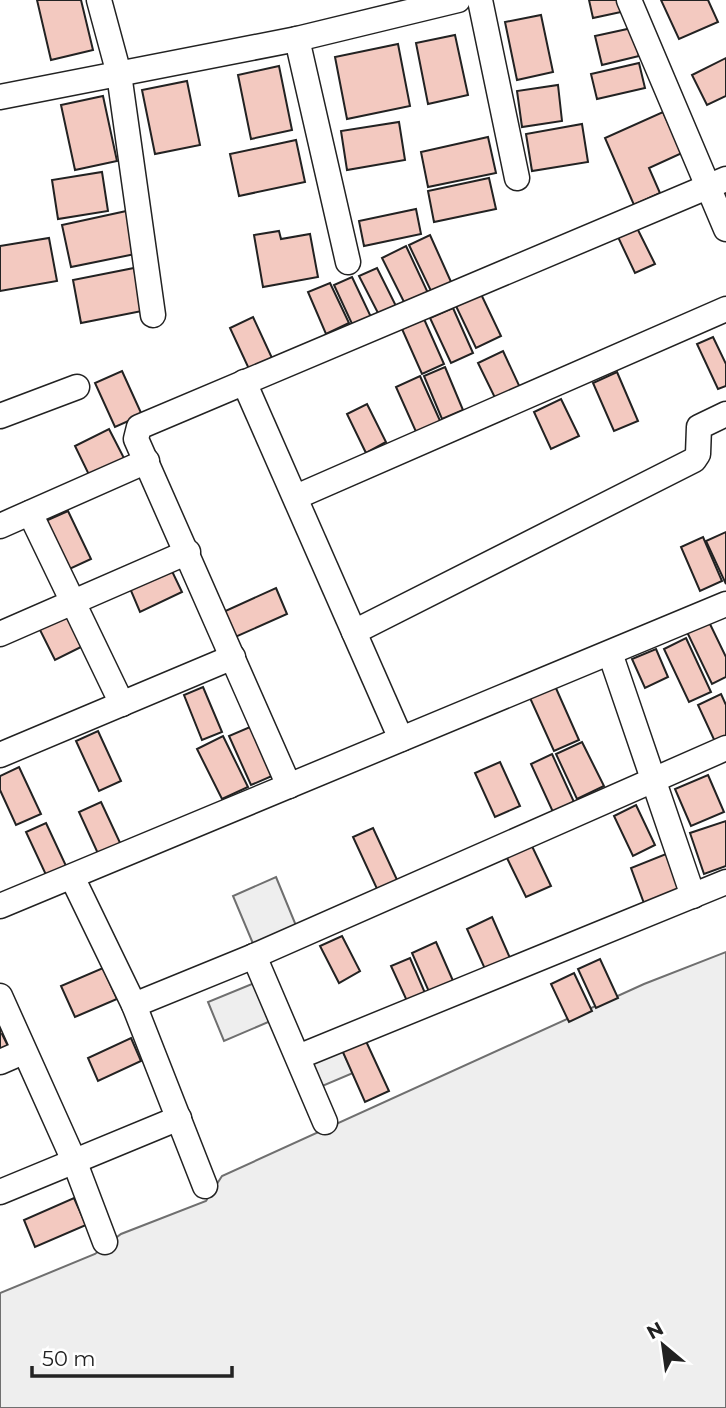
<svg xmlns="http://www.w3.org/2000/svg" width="726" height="1408" viewBox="0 0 726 1408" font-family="Montserrat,sans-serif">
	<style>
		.green { fill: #eee; stroke: #6f6f6f; stroke-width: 2 }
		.building { fill: #f3c9c0; stroke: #222; stroke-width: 2 }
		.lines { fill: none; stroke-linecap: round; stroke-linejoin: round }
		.street-casing { stroke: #222; stroke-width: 27 }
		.street { stroke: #fff; stroke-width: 24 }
	</style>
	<rect width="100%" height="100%" fill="#fff"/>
	<g class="green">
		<polygon points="276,877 297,928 254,946 233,896"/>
		<polygon points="726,952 726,1408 0,1408 0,1293 95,1254 121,1234 206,1201 222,1176 644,984"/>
		<polygon points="257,982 273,1020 224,1041 208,1002"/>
		<polygon points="342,1050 353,1073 320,1087 310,1063"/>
	</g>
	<g class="building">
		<polygon points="37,0 81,0 93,50 51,60"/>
		<polygon points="589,0 618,0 621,12 593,18"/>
		<polygon points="661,0 708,0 718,22 679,39"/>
		<polygon points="541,15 553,72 517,80 505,22"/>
		<polygon points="632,28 639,56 602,65 595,36"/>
		<polygon points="455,35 468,95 428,104 416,43"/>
		<polygon points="398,44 410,106 347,119 335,57"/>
		<polygon points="726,58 726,96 707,105 692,75"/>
		<polygon points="639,63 645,88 597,99 591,74"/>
		<polygon points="279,66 292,130 251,139 238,75"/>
		<polygon points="187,81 200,145 155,154 142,90"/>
		<polygon points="558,85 562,121 522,127 517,91"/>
		<polygon points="103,96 117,161 75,170 61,105"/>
		<polygon points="663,112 682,153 649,168 660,193 634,205 605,138"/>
		<polygon points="399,122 405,160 347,170 341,131"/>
		<polygon points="582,124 588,162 532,171 526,134"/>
		<polygon points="488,137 496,173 428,187 421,152"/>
		<polygon points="296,140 305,182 239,196 230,154"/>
		<polygon points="102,172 108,211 58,219 52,180"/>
		<polygon points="489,178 496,209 434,222 428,191"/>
		<polygon points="416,209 421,234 364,246 359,221"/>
		<polygon points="131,210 140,253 71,267 62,225"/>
		<polygon points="637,228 655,264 635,273 618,237"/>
		<polygon points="279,231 281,239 310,234 318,277 263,287 254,235"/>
		<polygon points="430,235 452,284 432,293 409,245"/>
		<polygon points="49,238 57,281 0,291 0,246"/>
		<polygon points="406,246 428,293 405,304 382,258"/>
		<polygon points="134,268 142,311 81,323 73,280"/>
		<polygon points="377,268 396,306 379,315 359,276"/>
		<polygon points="352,277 371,317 353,326 334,285"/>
		<polygon points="330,283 349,323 326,334 308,292"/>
		<polygon points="480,292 501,336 476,348 455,304"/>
		<polygon points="453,308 473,353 451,363 430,318"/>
		<polygon points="253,317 272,358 249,369 230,328"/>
		<polygon points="424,319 444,364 422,374 402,329"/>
		<polygon points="713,337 726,364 726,386 718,389 697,344"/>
		<polygon points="503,351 523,394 499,406 478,363"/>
		<polygon points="445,367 463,410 442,419 424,376"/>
		<polygon points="122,371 142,415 115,427 95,383"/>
		<polygon points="617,372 638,421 614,431 593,383"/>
		<polygon points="420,376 441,423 417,434 396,387"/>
		<polygon points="561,399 579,436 551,449 534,412"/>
		<polygon points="367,404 386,442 366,453 347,414"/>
		<polygon points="109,429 127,464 92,481 75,446"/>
		<polygon points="68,511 91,559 63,572 41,523"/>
		<polygon points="726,532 726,584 706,541"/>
		<polygon points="703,537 722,581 700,591 681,547"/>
		<polygon points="170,567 182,592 140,612 129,586"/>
		<polygon points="276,588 287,614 233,638 221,613"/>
		<polygon points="66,612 83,646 55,660 38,626"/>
		<polygon points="709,622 726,657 726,677 712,684 687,632"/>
		<polygon points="686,638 711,692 689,702 664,649"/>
		<polygon points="656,649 668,677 645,688 632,659"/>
		<polygon points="555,686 579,740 554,751 530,698"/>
		<polygon points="203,687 222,732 202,740 184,695"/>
		<polygon points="721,694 726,705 726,742 717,746 698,705"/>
		<polygon points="250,727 272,776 251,785 229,736"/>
		<polygon points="98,731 121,781 99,791 76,741"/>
		<polygon points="223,736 248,787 222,799 197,749"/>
		<polygon points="582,742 604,786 577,799 556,754"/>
		<polygon points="552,754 574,802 553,812 531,764"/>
		<polygon points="500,762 520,806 495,817 475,773"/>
		<polygon points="19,767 41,814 16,825 0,790 0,776"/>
		<polygon points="708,775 724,812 691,826 675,789"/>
		<polygon points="101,802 122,847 100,858 79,812"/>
		<polygon points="636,805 655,845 633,856 614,816"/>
		<polygon points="726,821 726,866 704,874 690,833"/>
		<polygon points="46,823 67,868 47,877 26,832"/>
		<polygon points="373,828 398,882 378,891 353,837"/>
		<polygon points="530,842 551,886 526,897 505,854"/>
		<polygon points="666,854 680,892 645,906 631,868"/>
		<polygon points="492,917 510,958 485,969 467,929"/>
		<polygon points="342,936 360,971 339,983 320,946"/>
		<polygon points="436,942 454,983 430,994 412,953"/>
		<polygon points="410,958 425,993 407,1001 391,966"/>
		<polygon points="600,959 618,998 596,1008 578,969"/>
		<polygon points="103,968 117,999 75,1017 61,986"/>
		<polygon points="574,973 592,1011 569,1022 551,984"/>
		<polygon points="0,1012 9,1031 2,1034 10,1050 0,1054"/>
		<polygon points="131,1038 141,1061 98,1081 88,1058"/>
		<polygon points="365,1039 389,1091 365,1102 342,1050"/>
		<polygon points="74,1198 86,1225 35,1247 24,1220"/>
	</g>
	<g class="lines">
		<defs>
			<g id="street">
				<polyline points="99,0 119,74 153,315"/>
				<polyline points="480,0 517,178"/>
				<polyline points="629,0 726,229"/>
				<polyline points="297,39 348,262"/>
				<polyline points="0,97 297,39 458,0"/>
				<polyline points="244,382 401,739"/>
				<polyline points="0,416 77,387"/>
				<polyline points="296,497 726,309"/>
				<polyline points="30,513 122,704"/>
				<polyline points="0,526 147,461"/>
				<polyline points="354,632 694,460 698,454 699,427 726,414"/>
				<polyline points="0,634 188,552"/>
				<polyline points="610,653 693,896"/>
				<polyline points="0,755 233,657"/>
				<polyline points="289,786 136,439 139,427 726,179"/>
				<polyline points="72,877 134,1005 205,1186"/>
				<polyline points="0,906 726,604"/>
				<polyline points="254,956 325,1122"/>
				<polyline points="0,996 75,1163 105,1242"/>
				<polyline points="134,1005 254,956 726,748"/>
				<polyline points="298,1057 726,882"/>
				<polyline points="0,1062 23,1052"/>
				<polyline points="0,1192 179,1118"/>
			</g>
		</defs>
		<use href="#street" class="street-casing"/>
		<use href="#street" class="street"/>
	</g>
	<g transform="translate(663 1345) rotate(331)" stroke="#ffffff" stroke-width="5" paint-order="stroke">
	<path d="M0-5L12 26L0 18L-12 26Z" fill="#222222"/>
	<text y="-10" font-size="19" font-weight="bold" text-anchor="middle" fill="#222222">N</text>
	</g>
	<path d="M32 1366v10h200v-10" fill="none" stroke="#222222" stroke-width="3.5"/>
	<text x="42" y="1366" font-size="21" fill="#222222" stroke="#ffffff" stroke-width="5" paint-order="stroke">50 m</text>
</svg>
